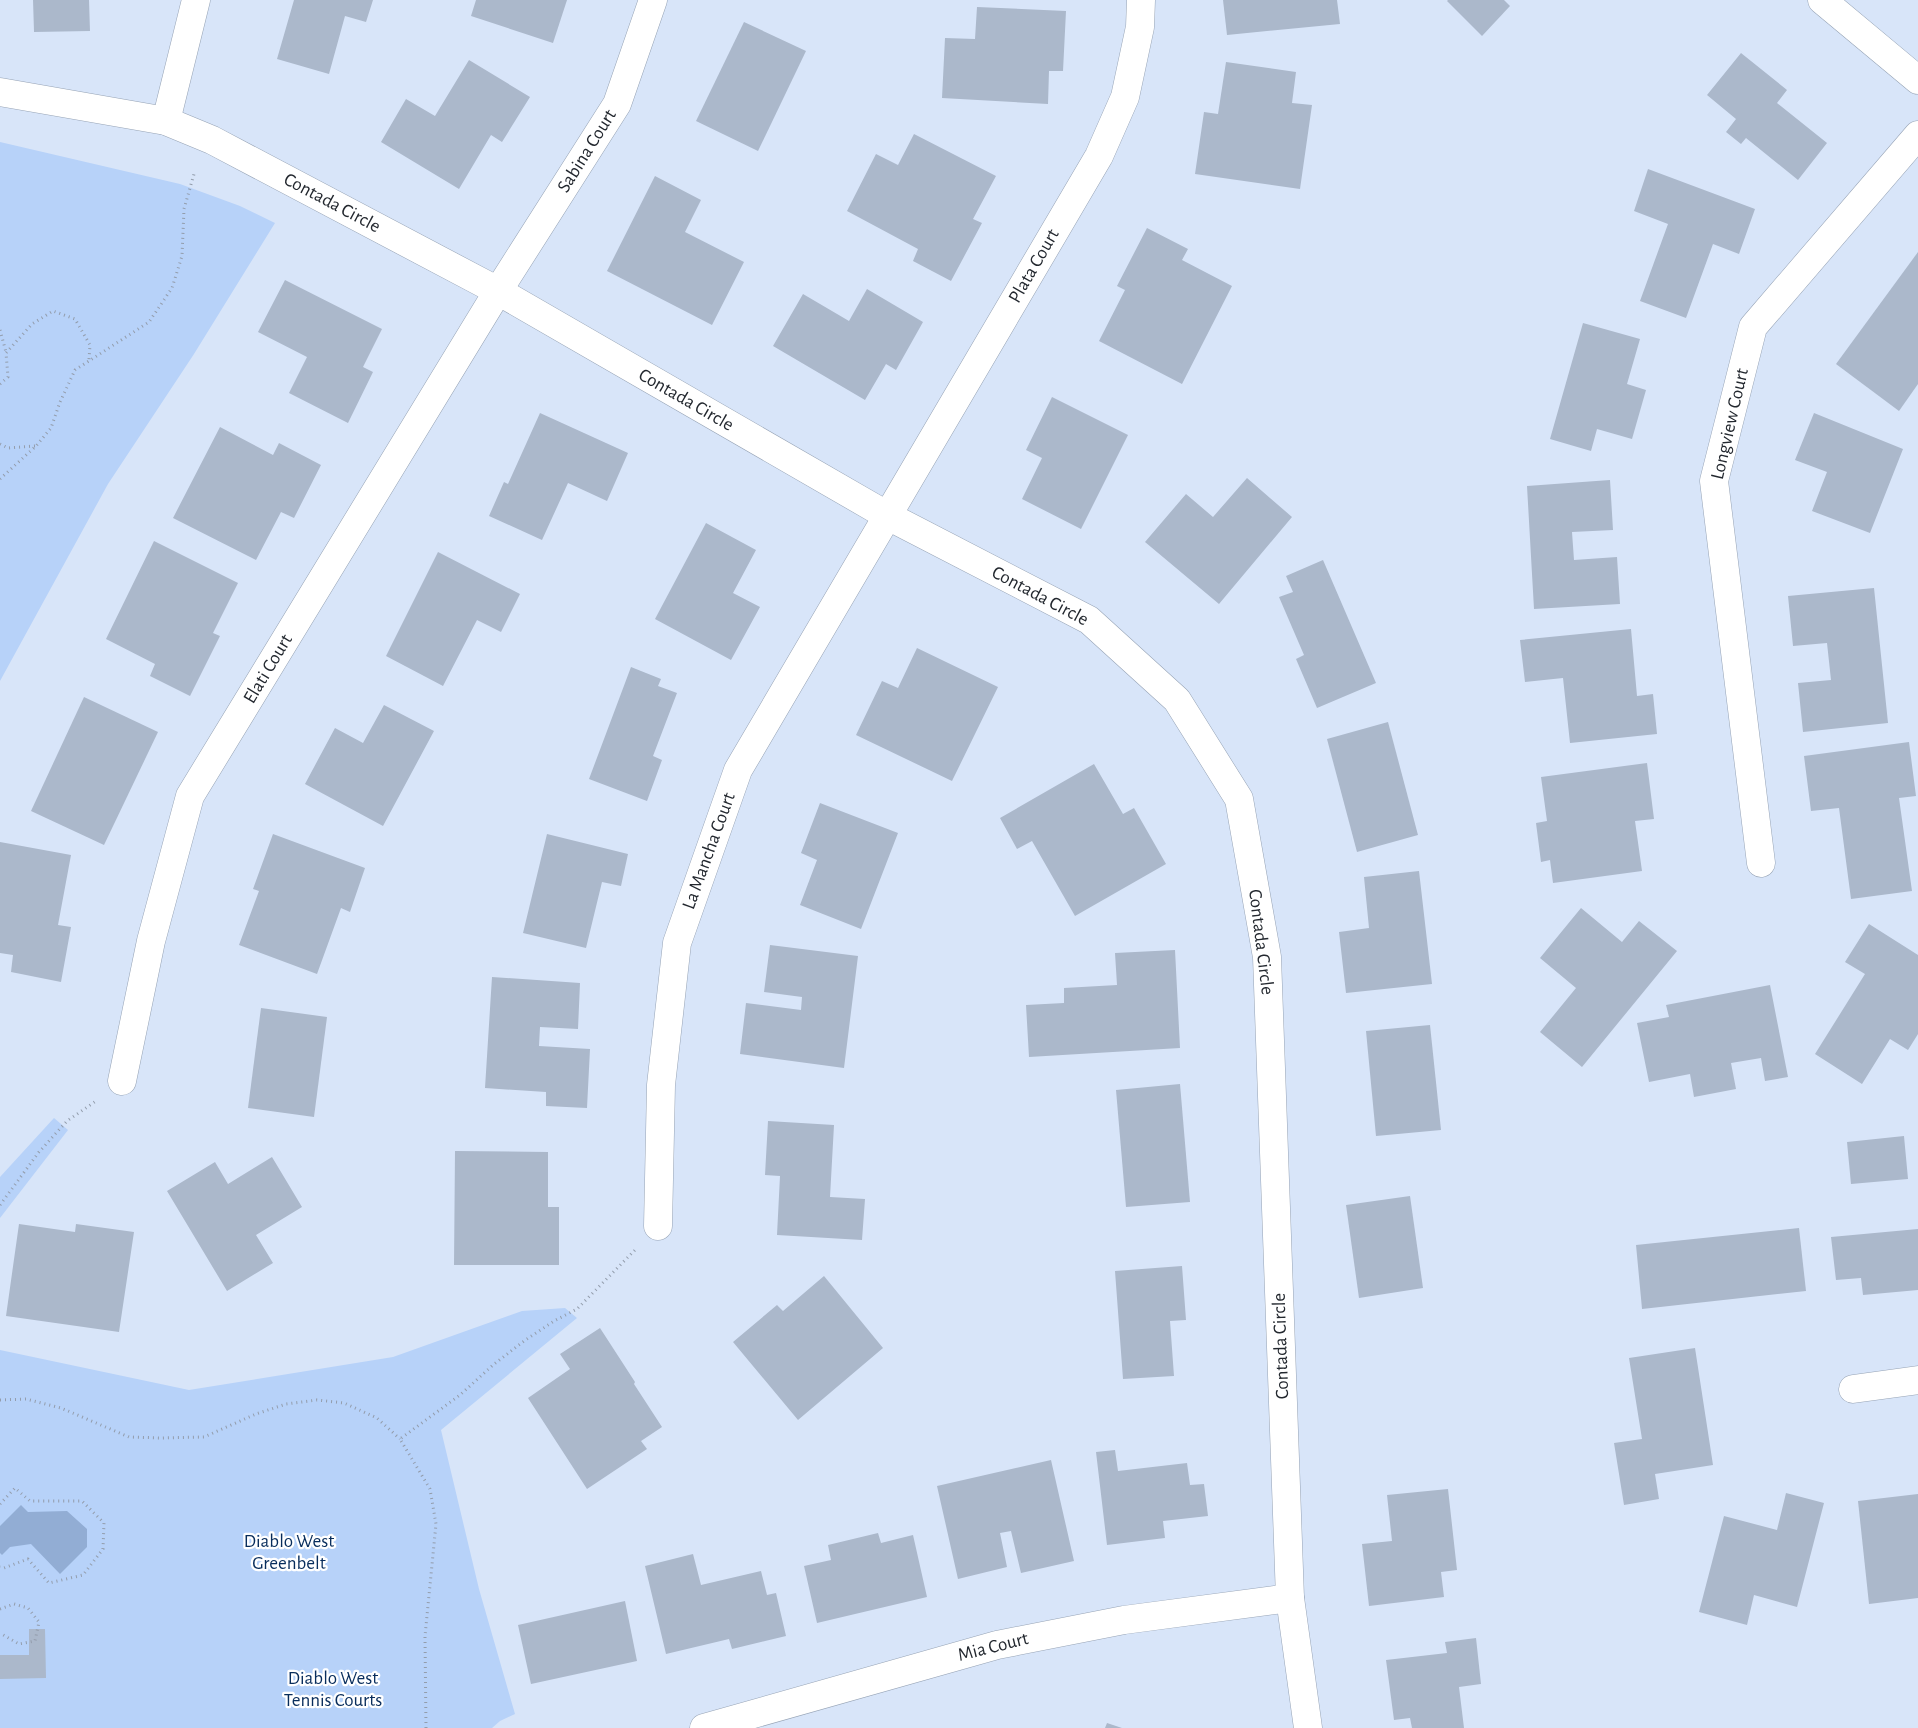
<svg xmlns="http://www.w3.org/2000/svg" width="1918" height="1728" viewBox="0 0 1918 1728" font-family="'Alegreya Sans',sans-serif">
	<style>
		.green { fill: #b7d2f9 }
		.water { fill: #92add4 }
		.building { fill: #abb8cb }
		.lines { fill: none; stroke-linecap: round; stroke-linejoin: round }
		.minor-casing { stroke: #96a3b5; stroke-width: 29 }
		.path { stroke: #939dac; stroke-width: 3; stroke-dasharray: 1 4; stroke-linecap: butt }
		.minor { stroke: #fff; stroke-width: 28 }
		.labels { text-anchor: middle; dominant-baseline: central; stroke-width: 4.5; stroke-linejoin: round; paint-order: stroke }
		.street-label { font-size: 19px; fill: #23282f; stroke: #fff }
		.park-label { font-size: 19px; fill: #082d5c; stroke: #fff }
	</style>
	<rect width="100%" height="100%" fill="#d8e5f9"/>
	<g class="green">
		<polygon points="0,142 180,184 240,206 275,223 194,354 108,484 0,681"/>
		<polygon points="54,1118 68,1130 0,1218 0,1177"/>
		<polygon points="565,1308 577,1318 441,1430 479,1589 515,1714 500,1721 492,1728 0,1728 0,1350 189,1390 393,1357 522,1311"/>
	</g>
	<polygon class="water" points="21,1505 28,1512 67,1511 87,1529 87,1547 60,1574 31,1544 10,1547 2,1555 0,1553 0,1526"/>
	<g class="building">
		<polygon points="33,0 89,0 90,31 34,32"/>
		<polygon points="294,0 373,0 366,22 345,16 329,74 277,59"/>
		<polygon points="476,0 567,0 553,43 471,16"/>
		<polygon points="1223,0 1337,0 1340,24 1227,35"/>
		<polygon points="1448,0 1504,0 1510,6 1482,36 1447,1"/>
		<polygon points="977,7 1066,11 1063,71 1049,71 1048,104 942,98 945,38 975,39"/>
		<polygon points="744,22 806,51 758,151 696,121"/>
		<polygon points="1741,53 1787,90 1777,103 1827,143 1798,180 1746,138 1741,144 1726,132 1736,119 1707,95"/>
		<polygon points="469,60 530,97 502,142 491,135 459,189 381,142 406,99 435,116"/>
		<polygon points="1226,62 1296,72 1292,103 1312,105 1300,189 1195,174 1204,112 1218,114"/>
		<polygon points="914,134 996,176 973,219 982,223 951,281 913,261 918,249 847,211 876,154 898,165"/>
		<polygon points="1648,169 1755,209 1739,254 1713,244 1686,318 1640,301 1668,224 1634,211"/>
		<polygon points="655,176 701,200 685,232 744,262 712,325 607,271"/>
		<polygon points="1147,228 1188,249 1182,260 1232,286 1182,384 1099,341 1125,290 1117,286"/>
		<polygon points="1918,252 1918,384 1899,411 1836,364"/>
		<polygon points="285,280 382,329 363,367 373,372 348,423 289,393 307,357 258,332"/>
		<polygon points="867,289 923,322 896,370 886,364 865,400 773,346 803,294 849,321"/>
		<polygon points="1583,323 1640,339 1627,384 1646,390 1632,439 1597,429 1591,451 1550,439"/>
		<polygon points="1052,397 1128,435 1081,529 1022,499 1042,458 1026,450"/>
		<polygon points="540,413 628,453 607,501 568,483 542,540 489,516 504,482 508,484"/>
		<polygon points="1814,413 1903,449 1870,533 1812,511 1827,472 1795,460"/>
		<polygon points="220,427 273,455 279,443 321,465 294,518 281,512 256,560 173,518"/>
		<polygon points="1247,478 1292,517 1219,604 1145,542 1186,494 1213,517"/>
		<polygon points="1610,480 1613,530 1572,532 1574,560 1617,557 1620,604 1534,609 1527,486"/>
		<polygon points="706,523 756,550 733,593 760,607 731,660 655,619"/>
		<polygon points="154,541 238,583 213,633 220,636 190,696 150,676 155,664 106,639"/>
		<polygon points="438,552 520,594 501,632 477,620 443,686 386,656"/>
		<polygon points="1323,560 1376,683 1317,708 1296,659 1304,655 1279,597 1293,592 1286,576"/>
		<polygon points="1874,588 1888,723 1803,732 1798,683 1831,680 1827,643 1793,646 1788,596"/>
		<polygon points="1631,629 1637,696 1653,694 1657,734 1570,743 1563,678 1525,682 1520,640"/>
		<polygon points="917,648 998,687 952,781 856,735 882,681 898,688"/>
		<polygon points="631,667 661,679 658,686 677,693 653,756 662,760 647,801 589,779"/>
		<polygon points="84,697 158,732 104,845 31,811"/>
		<polygon points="384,705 434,731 383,826 305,784 335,728 363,743"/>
		<polygon points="1388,722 1418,835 1357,852 1327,739"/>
		<polygon points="1909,742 1916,796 1899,798 1912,891 1851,899 1839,808 1811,811 1804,756"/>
		<polygon points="1647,763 1654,819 1635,821 1642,871 1553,883 1550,860 1541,862 1536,823 1547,821 1541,777"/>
		<polygon points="1094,764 1123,814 1134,808 1166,864 1075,916 1032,841 1017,849 1000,818"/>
		<polygon points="820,803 898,833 861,929 800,905 817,860 801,853"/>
		<polygon points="273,834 365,868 350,912 341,908 317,974 239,945 259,891 253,889"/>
		<polygon points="547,834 628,854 621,886 602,882 586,948 523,933"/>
		<polygon points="0,842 71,855 58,925 71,927 61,982 11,972 13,955 0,953"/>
		<polygon points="1419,871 1432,984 1346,993 1339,932 1369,928 1364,877"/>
		<polygon points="1581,908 1622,942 1639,921 1677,951 1582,1067 1540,1032 1576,988 1540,958"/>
		<polygon points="1869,924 1918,955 1918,1034 1908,1050 1890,1039 1862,1084 1815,1054 1865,974 1845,962"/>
		<polygon points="770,945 858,956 844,1068 740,1054 746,1003 801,1010 802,997 764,992"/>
		<polygon points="1175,950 1180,1048 1029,1057 1026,1005 1064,1003 1064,988 1117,985 1115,953"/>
		<polygon points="492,977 580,983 578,1029 540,1027 539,1046 590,1049 587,1108 546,1106 546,1092 485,1088"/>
		<polygon points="1770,985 1788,1077 1765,1081 1761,1058 1731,1063 1736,1089 1694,1097 1690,1074 1649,1082 1637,1023 1669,1017 1666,1005"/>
		<polygon points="261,1008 327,1017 314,1117 248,1108"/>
		<polygon points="1430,1025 1441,1130 1376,1136 1366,1031"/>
		<polygon points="1180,1084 1190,1202 1126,1207 1116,1090"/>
		<polygon points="768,1121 834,1125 830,1197 865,1199 862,1240 777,1235 780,1176 765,1175"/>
		<polygon points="1904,1136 1908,1179 1851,1184 1847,1142"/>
		<polygon points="455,1151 548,1152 548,1207 559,1207 559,1265 454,1265"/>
		<polygon points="272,1157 302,1207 256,1235 273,1263 227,1291 167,1191 215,1162 228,1184"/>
		<polygon points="1410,1196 1423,1288 1359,1298 1346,1205"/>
		<polygon points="19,1224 75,1232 76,1224 134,1232 119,1332 6,1316"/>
		<polygon points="1799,1228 1806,1291 1642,1309 1636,1245"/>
		<polygon points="1918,1229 1918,1290 1863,1295 1861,1278 1836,1280 1831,1237"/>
		<polygon points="1182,1266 1186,1320 1170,1321 1174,1376 1123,1379 1115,1271"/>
		<polygon points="824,1276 883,1348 798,1420 733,1342 777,1305 783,1311"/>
		<polygon points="600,1328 635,1382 634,1384 662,1427 641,1441 647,1449 587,1489 528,1398 570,1369 560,1354"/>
		<polygon points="1695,1348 1713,1465 1655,1474 1659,1499 1624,1505 1614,1443 1642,1439 1629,1358"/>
		<polygon points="1115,1450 1118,1471 1187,1463 1190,1485 1204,1484 1208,1516 1163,1521 1165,1538 1107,1545 1096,1452"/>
		<polygon points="1051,1460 1074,1561 1021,1573 1011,1531 1000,1533 1007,1567 958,1579 937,1486"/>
		<polygon points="1448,1489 1457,1570 1441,1572 1444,1597 1369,1606 1362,1544 1392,1541 1387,1495"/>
		<polygon points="1786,1493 1824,1503 1797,1607 1754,1595 1747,1625 1699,1612 1724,1516 1777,1530"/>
		<polygon points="1918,1494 1918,1598 1869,1604 1858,1501"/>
		<polygon points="878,1533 881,1543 913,1535 927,1597 817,1623 804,1566 831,1560 828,1545"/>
		<polygon points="693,1554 701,1585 761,1571 767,1595 776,1593 786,1636 732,1649 729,1639 666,1654 645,1566"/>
		<polygon points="625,1601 637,1661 531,1684 518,1625"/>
		<polygon points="29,1629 45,1629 46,1678 0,1679 0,1655 29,1655"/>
		<polygon points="1476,1638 1481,1684 1459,1687 1464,1728 1412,1728 1410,1718 1394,1720 1386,1660 1447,1653 1445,1642"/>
		<polygon points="1107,1723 1122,1728 1105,1728"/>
	</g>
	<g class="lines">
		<defs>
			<g id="minor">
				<polyline points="1822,0 1918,80"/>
				<polyline points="0,92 166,121 212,140 498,291 888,516 1089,620 1177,700 1239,799 1267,957 1290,1598 1308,1728"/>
				<polyline points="166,121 196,0"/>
				<polyline points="1761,863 1714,481 1753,327 1918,135"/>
				<polyline points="122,1081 151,941 190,796 498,291 617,104 653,0"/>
				<polyline points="658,1226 661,1085 677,943 738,770 1099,156 1125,97 1140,27 1141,0"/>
				<polyline points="1853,1389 1918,1380"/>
				<polyline points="704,1728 997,1645 1124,1620 1290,1598"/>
			</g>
		</defs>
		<use href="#minor" class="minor-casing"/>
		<g class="path">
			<polyline points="0,330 6,352"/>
			<polyline points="0,384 8,377 6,353 32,324 53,311 75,319 90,345 89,360"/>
			<polyline points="0,444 8,448 35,446"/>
			<polyline points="0,479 36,446 51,428 60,402 75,370 149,322 172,288 182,256 184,209 194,174"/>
			<polyline points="0,1205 39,1152 67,1121 96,1101"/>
			<polyline points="0,1400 26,1399 61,1408 129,1437 161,1438 204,1437 256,1414 286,1404 317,1400 344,1403 377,1418 400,1439"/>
			<polyline points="0,1504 15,1488 30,1501 82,1501 104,1523 103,1549 83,1575 49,1583 28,1559 4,1568 0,1567"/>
			<polyline points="0,1609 14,1604 28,1608 39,1622 35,1641 19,1644 0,1633"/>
			<polyline points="426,1728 425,1636 436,1524 430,1489 400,1439 460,1395 493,1365 524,1341 554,1321 577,1309 636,1249"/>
		</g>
		<use href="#minor" class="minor"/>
	</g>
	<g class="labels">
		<g class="street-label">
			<text transform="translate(587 151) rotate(-58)">Sabina Court</text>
			<text transform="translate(332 203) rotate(28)">Contada Circle</text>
			<text transform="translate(1034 266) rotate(-60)">Plata Court</text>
			<text transform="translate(686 400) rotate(30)">Contada Circle</text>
			<text transform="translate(1730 424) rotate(-77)">Longview Court</text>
			<text transform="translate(1040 596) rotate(28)">Contada Circle</text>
			<text transform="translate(268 669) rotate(-59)">Elati Court</text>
			<text transform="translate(709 851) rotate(-70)">La Mancha Court</text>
			<text transform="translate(1261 942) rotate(83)">Contada Circle</text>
			<text transform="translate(1281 1346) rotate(-92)">Contada Circle</text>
			<text transform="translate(993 1647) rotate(-14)">Mia Court</text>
		</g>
		<g class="park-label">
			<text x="289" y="1541">Diablo West<tspan x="289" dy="22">Greenbelt</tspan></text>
			<text x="333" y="1678">Diablo West<tspan x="333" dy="22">Tennis Courts</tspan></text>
		</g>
	</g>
</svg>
